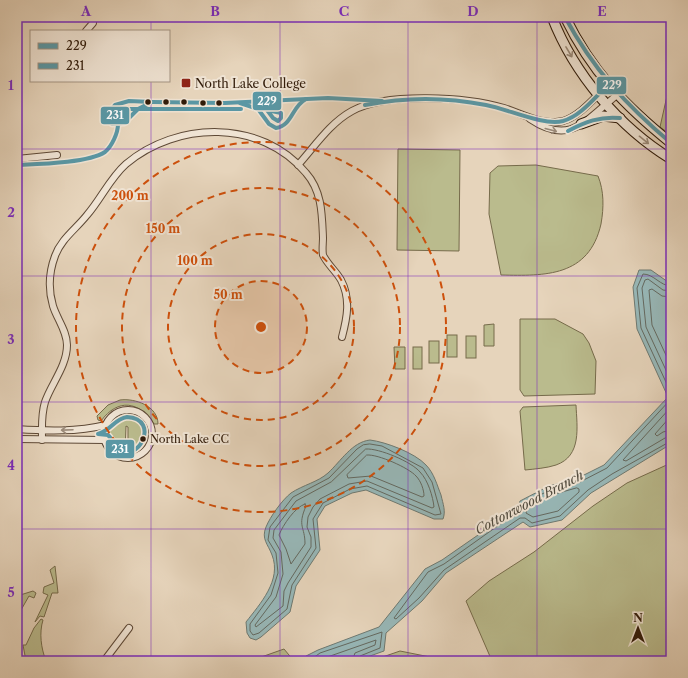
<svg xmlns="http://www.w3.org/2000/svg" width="688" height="678" viewBox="0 0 688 678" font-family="'Libre Caslon Text',serif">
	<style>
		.green { fill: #babb8d; stroke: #766b4b }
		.water { fill: #97b7b7; stroke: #6e7971 }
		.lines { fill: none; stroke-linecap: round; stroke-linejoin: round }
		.shore { stroke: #646960; stroke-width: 1 }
		.street-casing { stroke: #5e4936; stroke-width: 8 }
		.secondary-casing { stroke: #311b09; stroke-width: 11 }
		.street { stroke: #efe3d3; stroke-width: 6 }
		.secondary { stroke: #efe3d3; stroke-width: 9 }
		.bus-1-casing { stroke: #efe3d3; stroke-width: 7 }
		.bus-2-casing { stroke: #efe3d3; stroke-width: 7 }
		.bus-1 { stroke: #5a97a4; stroke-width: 4 }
		.bus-2 { stroke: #5a97a4; stroke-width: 4 }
		.oneway { stroke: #9a8978 }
		.grid { fill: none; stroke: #7b2cbf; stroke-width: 1; stroke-opacity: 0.55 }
		.ring { fill: none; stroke: #cd500c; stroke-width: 2; stroke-dasharray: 7 5 }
		.poi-dot { fill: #8f2418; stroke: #efe3d3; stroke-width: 1.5 }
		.bus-dot { fill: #311b09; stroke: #efe3d3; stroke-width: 1.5 }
		.labels { text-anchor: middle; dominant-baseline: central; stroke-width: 4; stroke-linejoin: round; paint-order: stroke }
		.bus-label { font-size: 11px; fill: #311b09; stroke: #efe3d3; text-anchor: start }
		.poi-label { font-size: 12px; fill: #311b09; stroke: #efe3d3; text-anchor: start }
		.water-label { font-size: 13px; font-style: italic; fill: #504a3d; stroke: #efe3d3 }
		.centre { fill: #cd500c; stroke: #efe3d3; stroke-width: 2 }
		.ring-label { font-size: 12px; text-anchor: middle; font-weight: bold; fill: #cd500c; stroke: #efe3d3; stroke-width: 4; stroke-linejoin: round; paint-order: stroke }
		.line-badge { stroke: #efe3d3; stroke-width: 1.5 }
		.badge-label { font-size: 11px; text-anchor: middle; font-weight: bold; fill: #fff }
		.neatline { fill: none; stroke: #7b2cbf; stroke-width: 1.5 }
		.grid-label { font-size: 13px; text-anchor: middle; font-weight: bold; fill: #7b2cbf }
	</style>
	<rect width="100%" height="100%" fill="#e6d4bb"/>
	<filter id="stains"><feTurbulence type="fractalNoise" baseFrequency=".005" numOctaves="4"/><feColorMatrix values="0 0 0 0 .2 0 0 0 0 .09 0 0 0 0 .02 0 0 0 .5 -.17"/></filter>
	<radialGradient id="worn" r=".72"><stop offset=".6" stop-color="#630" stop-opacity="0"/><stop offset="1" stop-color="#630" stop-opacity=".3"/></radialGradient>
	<g class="green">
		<polygon points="671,78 671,135 660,127"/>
		<polygon points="398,149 460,150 459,251 397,250"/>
		<path d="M536,165l62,11c6,15 6,31 3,48 -12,53 -56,52 -100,51l-12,-61 1,-41 8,-7z"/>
		<polygon points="520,319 555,319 583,334 589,343 596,361 595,394 524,396 520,390"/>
		<polygon points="494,324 494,346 484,346 484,325"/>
		<rect x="447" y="335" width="10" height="22"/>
		<rect x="466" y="336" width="10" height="22"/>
		<rect x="429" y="341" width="10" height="22"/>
		<polygon points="394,347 405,347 405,369 395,369"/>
		<rect x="413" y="347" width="9" height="22"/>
		<path d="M120,400c15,-2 38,6 38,24h-4c-15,-23 -36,-26 -53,-3l-3,-1 -1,-4 11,-11z"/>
		<path d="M576,405c1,22 6,51 -20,60 -9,3 -21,4 -31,5l-5,-59 3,-4z"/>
		<path d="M129,414c22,7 22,38 -1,38v-25l-2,-1 -1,26c-25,-2 -23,-37 4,-38z"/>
		<polygon points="671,463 671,661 492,661 466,601 489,581 534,552 593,506 627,483"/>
		<polygon points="55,566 58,593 52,593 44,617 40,616 35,622 48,595 43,593 44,587 54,583 50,570"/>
		<polygon points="33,591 36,593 34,598 29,596 17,617 17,596"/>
		<path d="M41,619l2,1c-4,13 -2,28 3,41h-20l-3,-16h3l8,-17z"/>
		<polygon points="284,649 294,661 250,661"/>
		<polygon points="400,651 450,661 371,661"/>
	</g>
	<g class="water">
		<polygon points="639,270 651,270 668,282 671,282 671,444 591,493 562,520 530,527 523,522 446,573 422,601 386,633 384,651 356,661 305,661 306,656 318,650 379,627 425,569 442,560 504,517 517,511 520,501 549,486 576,479 604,465 668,397 637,329 633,287"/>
		<path d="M370,440c16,2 45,13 56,25 8,8 11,20 15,30 2,9 5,16 2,24h-9l-68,-29 -14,3 -27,13 -8,13 3,31 -24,36 -6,26 -29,25 -5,3 -6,-2 -3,-5 -1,-11c14,-18 36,-42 26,-67 -4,-11 -11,-16 -6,-28 4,-10 16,-27 25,-34 12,-8 27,-11 37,-20 13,-12 24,-31 42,-33z"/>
	</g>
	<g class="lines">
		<g class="shore">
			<path d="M671,286c-11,0 -17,-12 -28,-12l-6,14 4,40 30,65"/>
			<polyline points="671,291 663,290 648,279 645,280 642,288 646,327 671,381"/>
			<polyline points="671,297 662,296 652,289 649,290 652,325 671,366"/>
			<polyline points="671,399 607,468 578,483 550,490 524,503 519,514 506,520 444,564 428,572 394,618 396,619 419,598 444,570 520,518 525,518 532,523 560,516 588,490 612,474 671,441"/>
			<polyline points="671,407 623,460 626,461 665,438 671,436"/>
			<polyline points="671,416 655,434 657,436 663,432 671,430"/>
			<polygon points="370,444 382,446 423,468 432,482 441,514 435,515 367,486 350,489 323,503 313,519 316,548 292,585 287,609 259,633 253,635 250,631 250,624 271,595 278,573 276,553 268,540 270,527 293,497 329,478 357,449 363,445"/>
			<path d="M366,449c13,-1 46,13 54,23 8,8 13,25 14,35l-2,1 -65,-27 -18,3 -29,15 -7,8 -5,10 -1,10 4,10v10l-23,36 -4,8 -1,15 -27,21 -1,-2 21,-28 7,-23 -2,-22 -8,-14 1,-8 22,-29 35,-19z"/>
			<path d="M367,455c11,-1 42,13 49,21 5,5 8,14 8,20l-2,1 -51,-21 -23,2 -1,-3z"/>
			<polygon points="577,488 579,489 579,492 558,511 533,517 526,513 528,507 552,495"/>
			<path d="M305,504l1,2c-9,21 -1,20 -1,38l-14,20 -5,-15 -7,-14c4,-10 16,-28 26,-31z"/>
			<polyline points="309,661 320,653 382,632 380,648 360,656 357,661"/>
			<polyline points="316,661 376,640 375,645 355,653 352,661"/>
		</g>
		<defs>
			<g id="street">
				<polyline points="86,31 93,23 93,17"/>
				<path d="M530,119c40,27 55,2 87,-24"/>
				<polyline points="17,159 57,155"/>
				<path d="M298,165c17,-19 32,-42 54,-54 34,-19 115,-14 152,-3 19,6 39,18 59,13 17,-5 32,-24 45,-36"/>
				<circle cx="128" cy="434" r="24"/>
				<path d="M17,429c29,2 60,3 89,-4"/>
				<polyline points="17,439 105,440"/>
				<path d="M42,440c0,-13 -1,-25 3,-38 6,-18 22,-36 22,-57 0,-14 -10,-26 -14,-39 -5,-17 -4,-34 2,-50 6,-17 21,-27 32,-41 14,-16 23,-37 39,-51 51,-43 135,-45 180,9 16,18 16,41 17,65 0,5 -1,12 0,17 4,9 13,16 18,25 10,19 6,38 1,57"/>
				<polyline points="104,661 129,628"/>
			</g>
			<g id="secondary">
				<path d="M552,17c22,57 67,110 119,142"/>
				<path d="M565,17c27,55 59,88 106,126"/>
				<polyline points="581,124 603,116 620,118"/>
			</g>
		</defs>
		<use href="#street" class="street-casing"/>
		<use href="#secondary" class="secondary-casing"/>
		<use href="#street" class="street"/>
		<use href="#secondary" class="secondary"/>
		<defs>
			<g id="bus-1">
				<path d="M565,17c28,52 61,88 106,126"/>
				<polygon points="129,101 152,102 138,109 124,123 112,124 109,119 110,111 115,105"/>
				<polyline points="152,102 225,103 328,98 382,101"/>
				<path d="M240,103l18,6 11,15 7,4c16,-2 16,-22 30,-29"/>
				<path d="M365,105c40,-8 81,-8 121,0 22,4 57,21 77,16 18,-5 32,-24 45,-36"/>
				<path d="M568,131c17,-9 32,-15 52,-13"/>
			</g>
			<g id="bus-2">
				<polygon points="267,110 281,113 281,118 278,121 273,118"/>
				<path d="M17,165c22,-1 71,-2 88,-13 7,-6 13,-19 13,-28 0,-4 -3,-7 -4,-11l9,-4h118"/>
				<path d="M127,417c35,2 10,49 -9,31 -4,-4 -6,-9 -10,-13l-10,-1c14,-4 16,-15 29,-17z"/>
			</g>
		</defs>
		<use href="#bus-1" class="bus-1-casing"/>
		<use href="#bus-2" class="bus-2-casing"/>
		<use href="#bus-1" class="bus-1"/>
		<use href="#bus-2" class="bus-2"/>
	</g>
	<defs><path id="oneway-shaft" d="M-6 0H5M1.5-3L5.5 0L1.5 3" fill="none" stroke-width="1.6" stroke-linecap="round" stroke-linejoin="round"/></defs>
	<g class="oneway">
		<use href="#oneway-shaft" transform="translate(569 52) rotate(59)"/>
		<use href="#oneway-shaft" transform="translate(551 130) rotate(15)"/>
		<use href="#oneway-shaft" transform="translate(644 140) rotate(39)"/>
		<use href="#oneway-shaft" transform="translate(67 430) rotate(178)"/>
	</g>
	<path class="grid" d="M151,17v14M280,17v644M408,17v644M537,17v644M151,81v580M17,149h654M17,276h654M17,402h654M17,529h654"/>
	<circle cx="261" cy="327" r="46" fill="#cd500c" fill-opacity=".12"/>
	<g class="ring">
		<circle cx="261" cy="327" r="46"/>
		<circle cx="261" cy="327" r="93"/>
		<circle cx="261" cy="327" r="139"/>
		<circle cx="261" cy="327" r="185"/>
	</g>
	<rect class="poi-dot" x="181" y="78" width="10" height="10" rx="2"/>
	<g class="bus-dot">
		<circle cx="148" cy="102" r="3.5"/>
		<circle cx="166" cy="102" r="3.5"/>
		<circle cx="184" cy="102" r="3.5"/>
		<circle cx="203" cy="103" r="3.5"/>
		<circle cx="219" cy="103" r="3.5"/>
		<circle cx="143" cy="439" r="3.5"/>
	</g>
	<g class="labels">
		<g class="bus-label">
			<text x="150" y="439">North Lake CC</text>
		</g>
		<g class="poi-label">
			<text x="195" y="83">North Lake College</text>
		</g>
		<g class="water-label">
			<text transform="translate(529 502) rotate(-28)">Cottonwood Branch</text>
		</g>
	</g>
	<circle cx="261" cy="327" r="6" class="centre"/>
	<g class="ring-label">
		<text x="130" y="200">200 m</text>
		<text x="163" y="233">150 m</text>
		<text x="195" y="265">100 m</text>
		<text x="228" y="299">50 m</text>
	</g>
	<g class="line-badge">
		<rect x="596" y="76" width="31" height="19" rx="4" fill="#5a97a4"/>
		<rect x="252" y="91" width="30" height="20" rx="4" fill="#5a97a4"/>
		<rect x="100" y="106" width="30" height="19" rx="4" fill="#5a97a4"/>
		<rect x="105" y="439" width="30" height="20" rx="4" fill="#5a97a4"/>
	</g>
	<g class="badge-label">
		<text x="612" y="89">229</text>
		<text x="267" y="105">229</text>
		<text x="115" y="119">231</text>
		<text x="120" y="453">231</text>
	</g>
	<rect width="688" height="678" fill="none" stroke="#e6d4bb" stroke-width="44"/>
	<rect x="30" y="30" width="140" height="52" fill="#efe3d3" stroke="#a39382"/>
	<rect x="38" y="43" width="20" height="6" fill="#5a97a4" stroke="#a39382"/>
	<text x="66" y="50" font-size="12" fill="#311b09">229</text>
	<rect x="38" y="63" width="20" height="6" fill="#5a97a4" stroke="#a39382"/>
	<text x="66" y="70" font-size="12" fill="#311b09">231</text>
	<g transform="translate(638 628)" stroke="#efe3d3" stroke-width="3" paint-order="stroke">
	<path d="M0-3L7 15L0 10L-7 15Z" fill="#311b09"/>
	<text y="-6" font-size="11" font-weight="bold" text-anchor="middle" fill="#311b09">N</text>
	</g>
	<rect x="22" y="22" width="644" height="634" class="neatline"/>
	<g class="grid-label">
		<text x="86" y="16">A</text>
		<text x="215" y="16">B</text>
		<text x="344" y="16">C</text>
		<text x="473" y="16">D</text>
		<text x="602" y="16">E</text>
		<text x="11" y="90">1</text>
		<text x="11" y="217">2</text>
		<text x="11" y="344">3</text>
		<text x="11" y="470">4</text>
		<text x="11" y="597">5</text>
	</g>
	<rect width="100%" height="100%" filter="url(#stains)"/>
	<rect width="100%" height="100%" fill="url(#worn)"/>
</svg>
